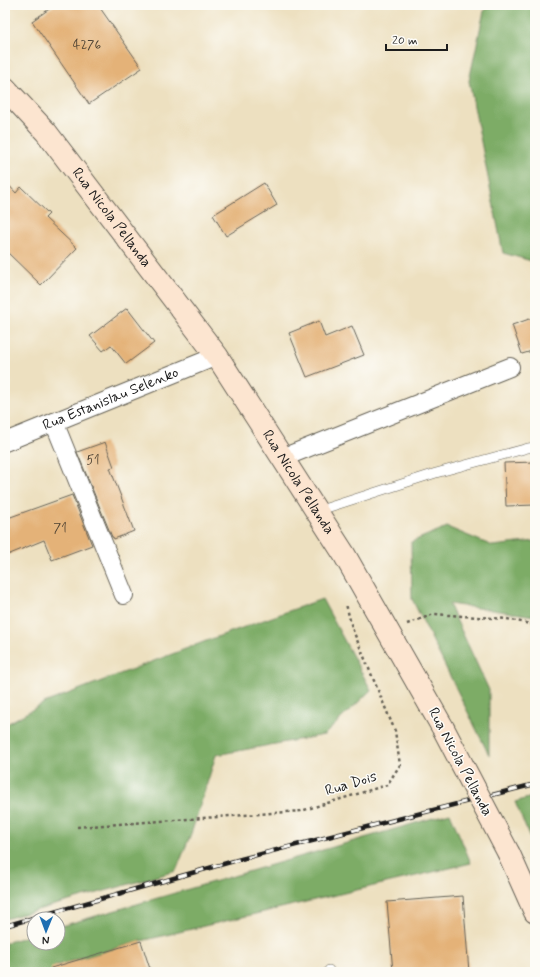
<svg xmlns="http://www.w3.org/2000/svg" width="540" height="977" viewBox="0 0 540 977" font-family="Mynerve,sans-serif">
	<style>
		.forest { fill: #7dac66; stroke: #4c6441 }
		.building { fill: #e4b278 }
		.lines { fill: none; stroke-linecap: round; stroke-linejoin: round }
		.lane-casing { stroke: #656155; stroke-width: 10 }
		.street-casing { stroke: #656155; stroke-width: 20 }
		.secondary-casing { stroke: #656155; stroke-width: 24 }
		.path { stroke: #656155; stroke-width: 2.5; stroke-dasharray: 3 3; stroke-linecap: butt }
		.lane { stroke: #fff; stroke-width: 9 }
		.street { stroke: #fff; stroke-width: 18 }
		.secondary { stroke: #fce5d0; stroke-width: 22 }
		.rail-casing { stroke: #1c1c1c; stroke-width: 4.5 }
		.rail { stroke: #fdfcf7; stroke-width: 3; stroke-dasharray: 9; stroke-linecap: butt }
		.secondary-bridge-casing { stroke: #656155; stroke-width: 24; stroke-linecap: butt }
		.secondary-bridge { stroke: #fce5d0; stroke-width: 22 }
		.labels { text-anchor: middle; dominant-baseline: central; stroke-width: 3; stroke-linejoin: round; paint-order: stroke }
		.number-label { font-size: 13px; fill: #4e4233 }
		.street-label { font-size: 15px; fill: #1c1c1c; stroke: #fdfcf7 }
	</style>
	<rect width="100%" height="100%" fill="#fdfcf7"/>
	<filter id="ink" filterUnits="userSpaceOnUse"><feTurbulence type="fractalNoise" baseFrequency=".025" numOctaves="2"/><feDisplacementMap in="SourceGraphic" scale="8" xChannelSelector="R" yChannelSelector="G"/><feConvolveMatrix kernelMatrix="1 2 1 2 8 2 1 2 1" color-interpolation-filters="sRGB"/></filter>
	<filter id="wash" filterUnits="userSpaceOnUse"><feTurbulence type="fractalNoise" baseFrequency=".012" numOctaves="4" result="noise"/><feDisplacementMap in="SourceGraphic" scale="16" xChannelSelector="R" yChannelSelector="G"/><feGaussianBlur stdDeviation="0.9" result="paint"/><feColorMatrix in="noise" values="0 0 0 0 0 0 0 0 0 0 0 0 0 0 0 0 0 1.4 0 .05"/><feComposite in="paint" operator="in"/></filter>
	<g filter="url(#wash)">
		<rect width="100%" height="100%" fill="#ede0c0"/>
		<g class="forest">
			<polygon points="491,5 535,5 535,262 503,253 469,81 484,11"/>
			<polygon points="447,527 493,546 535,541 535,616 449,604 489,690 489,755 412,599 411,542"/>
			<polygon points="322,599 371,690 324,735 216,755 192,831 176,871 5,919 5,725 44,703 214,638"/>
			<polygon points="535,796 535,850 515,802"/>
			<polygon points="450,813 471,863 141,941 54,966 55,972 5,972 5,943 34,934 34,943 58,943 58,927"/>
		</g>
		<g id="blocks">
			<g class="building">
				<polygon points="55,5 98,5 142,68 89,104 32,21"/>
				<polygon points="5,181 16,193 21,187 49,214 45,218 77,248 41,285 5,250"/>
				<polygon points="264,183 277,205 226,236 213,215"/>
				<polygon points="127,308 154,343 126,364 111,345 103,351 90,336"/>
				<polygon points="535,317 535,350 522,354 512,325"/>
				<polygon points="319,321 325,337 352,326 364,355 307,377 289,333"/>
				<polygon points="105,442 114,467 110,468 134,531 114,539 113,537 112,537 77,452"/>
				<polygon points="535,462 535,505 506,506 504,463"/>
				<polygon points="72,495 92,545 52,560 44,540 5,556 5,519"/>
				<polygon points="463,896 469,972 393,972 387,902"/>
				<polygon points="141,941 151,972 52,972 51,968"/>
			</g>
		</g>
	</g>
	<g filter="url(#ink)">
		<use href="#blocks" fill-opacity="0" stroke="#656155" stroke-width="1"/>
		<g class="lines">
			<defs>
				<g id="lane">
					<polyline points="317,511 436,473 528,448 535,447"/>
					<polyline points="329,970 329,972"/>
				</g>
				<g id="street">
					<polyline points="54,422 124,595"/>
					<path id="s1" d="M5,442l212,-86"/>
					<polyline points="282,458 510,367"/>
				</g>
				<g id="secondary">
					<path id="s2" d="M5,88l41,44 171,224 127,198 99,174"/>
					<polyline points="509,854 535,912"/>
				</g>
			</defs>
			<use href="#lane" class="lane-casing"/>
			<use href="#street" class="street-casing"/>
			<use href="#secondary" class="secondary-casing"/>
			<g class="path">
				<polyline points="407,624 434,614 507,619 535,625"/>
				<polyline points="77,827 301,811 387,785 400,765 395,731 352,628 346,604"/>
			</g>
			<use href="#lane" class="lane"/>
			<use href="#street" class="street"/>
			<use href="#secondary" class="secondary"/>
			<defs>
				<polyline id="rail" points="5,926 241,859 316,840 535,784"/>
			</defs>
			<use href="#rail" class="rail-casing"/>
			<use href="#rail" class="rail"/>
			<defs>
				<polyline id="secondary-bridge" points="443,728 509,854"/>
			</defs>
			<use href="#secondary-bridge" class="secondary-bridge-casing"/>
			<use href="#secondary-bridge" class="secondary-bridge"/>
		</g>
	</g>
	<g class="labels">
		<g class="number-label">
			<text x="87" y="45">4276</text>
			<text x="93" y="460">51</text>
			<text x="60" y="528">71</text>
		</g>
		<g class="street-label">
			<text stroke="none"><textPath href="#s2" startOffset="168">Rua Nicola Pellanda</textPath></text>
			<text stroke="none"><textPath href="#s1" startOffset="114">Rua Estanislau Selenko</textPath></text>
			<text stroke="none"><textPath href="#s2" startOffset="492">Rua Nicola Pellanda</textPath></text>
			<text transform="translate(460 762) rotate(62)">Rua Nicola Pellanda</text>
			<text transform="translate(351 784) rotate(-17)">Rua Dois</text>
		</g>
	</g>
	<rect width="540" height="977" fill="none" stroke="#fdfcf7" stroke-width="20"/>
	<g transform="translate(46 931) rotate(181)"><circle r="19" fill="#fdfcf7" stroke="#a3a29f"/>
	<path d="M0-3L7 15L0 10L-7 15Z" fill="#1f6fb2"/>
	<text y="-6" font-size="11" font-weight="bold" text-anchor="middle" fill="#1c1c1c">N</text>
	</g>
	<path d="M386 44v6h61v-6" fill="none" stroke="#1c1c1c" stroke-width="2"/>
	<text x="392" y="44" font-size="12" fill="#1c1c1c" stroke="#fdfcf7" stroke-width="3" paint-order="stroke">20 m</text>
</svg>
